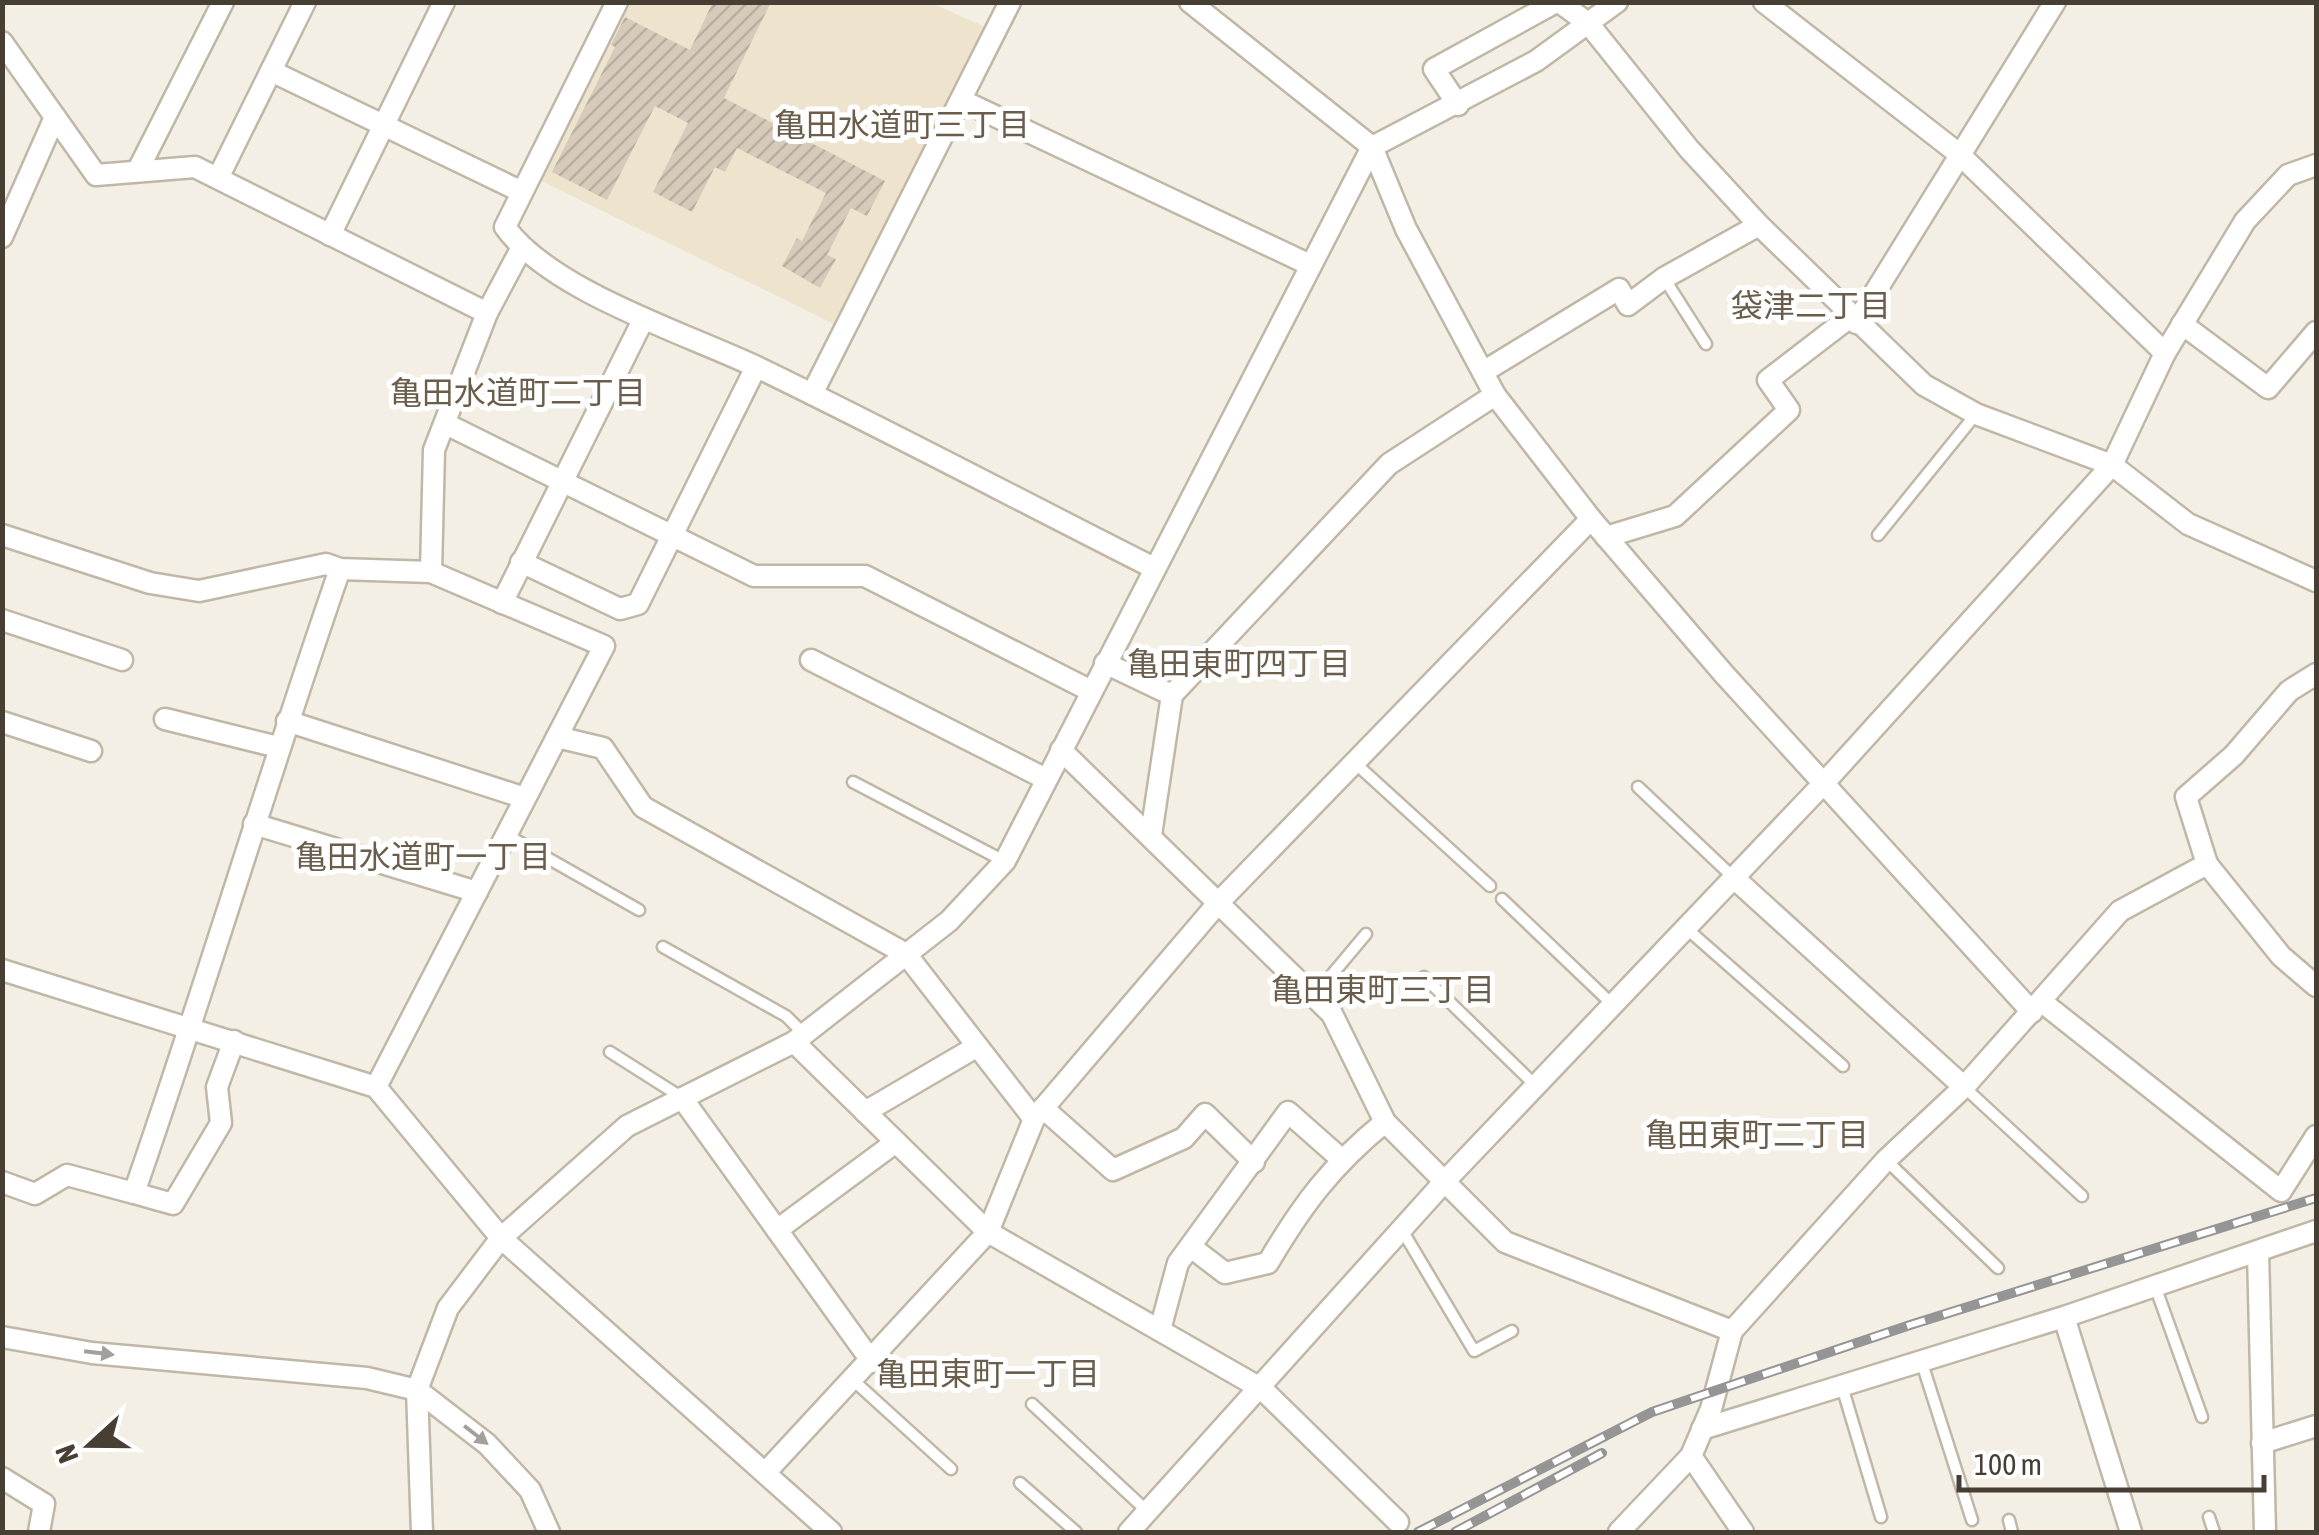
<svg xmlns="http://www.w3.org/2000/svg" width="2319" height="1535" viewBox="0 0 2319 1535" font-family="'Asap Condensed','Noto Sans JP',sans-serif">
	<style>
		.education { fill: #eee4ce }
		.building { fill: url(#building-hatch) }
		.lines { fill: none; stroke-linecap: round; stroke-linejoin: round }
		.service-casing { stroke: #c0b7a7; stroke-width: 15 }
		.minor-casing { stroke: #c0b7a7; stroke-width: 25 }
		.service { stroke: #fff; stroke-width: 10 }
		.minor { stroke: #fff; stroke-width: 20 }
		.rail-casing { stroke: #959595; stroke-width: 10 }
		.rail { stroke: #fff; stroke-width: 6; stroke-dasharray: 19; stroke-linecap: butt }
		.oneway { fill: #a39f9a }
		.labels { text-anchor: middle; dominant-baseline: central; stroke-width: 10; stroke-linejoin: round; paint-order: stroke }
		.neighbourhood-label { font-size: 32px; fill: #6a5d4b; stroke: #fff }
	</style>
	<defs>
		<pattern id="building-hatch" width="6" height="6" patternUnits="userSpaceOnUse" patternTransform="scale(2.5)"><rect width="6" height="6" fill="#d6cbba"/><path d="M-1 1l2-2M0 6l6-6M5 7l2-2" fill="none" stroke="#b9afa0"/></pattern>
	</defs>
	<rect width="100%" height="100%" fill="#f4efe5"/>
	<polygon class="education" points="625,3 931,3 988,28 834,324 539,180"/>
	<polygon class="building" points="713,2 771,2 724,98 885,181 867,216 851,208 827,255 836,259 820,288 782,266 797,238 802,241 826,193 737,148 725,172 715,167 692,212 653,192 688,123 655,106 607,200 552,172 615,47 611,45 625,17 690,50"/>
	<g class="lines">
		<defs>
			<g id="service">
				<polyline points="1664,278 1706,344"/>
				<polyline points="1878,535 1976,414"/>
				<polyline points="1355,763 1490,886"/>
				<polyline points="853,782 1004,861"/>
				<polyline points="1638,787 1734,878"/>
				<polyline points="507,835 639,910"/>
				<polyline points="1502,899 1613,1005"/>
				<polyline points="1686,928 1843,1066"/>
				<polyline points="663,947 786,1016 804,1034"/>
				<polyline points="1424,977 1536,1086"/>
				<polyline points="1314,996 1366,934"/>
				<polyline points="610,1052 681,1097"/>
				<polyline points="1964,1087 2082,1196"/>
				<polyline points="1887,1161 1998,1268"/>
				<polyline points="1402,1230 1474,1351 1512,1331"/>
				<polyline points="2155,1286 2202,1417"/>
				<polyline points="1921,1360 1972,1520"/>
				<polyline points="854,1381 951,1469"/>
				<polyline points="1841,1383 1881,1517"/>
				<polyline points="1032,1404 1148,1512"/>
				<polyline points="1020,1483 1076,1532"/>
				<polyline points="2209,1517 2214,1532"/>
				<polyline points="2009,1520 2012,1532"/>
			</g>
			<g id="minor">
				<path d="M617,2l-112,225c47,65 183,107 256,142 132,64 262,133 393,199"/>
				<polyline points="1190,2 1372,147 1406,229 1495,395 1591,519 1723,673 2032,1012"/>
				<polyline points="1559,2 1588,23 1689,149 1759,225 1924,385 1976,414 2112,465 2188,524 2316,581"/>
				<polyline points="1764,2 1959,154 2165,353"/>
				<polyline points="2,42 96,175 195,167 487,313"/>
				<polyline points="271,71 522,192"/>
				<polyline points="961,100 1308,264"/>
				<polyline points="1458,105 1434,69 1556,2"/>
				<polyline points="138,170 223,2"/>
				<polyline points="218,178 305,2"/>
				<polyline points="330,235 444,2"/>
				<polyline points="2,237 55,117"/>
				<polyline points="1856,323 2055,2"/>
				<polyline points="2182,324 2268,388 2316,332"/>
				<polyline points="1483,372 1619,289 1628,305 1664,278 1759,225"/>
				<polyline points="812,394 1010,2"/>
				<polyline points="446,424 754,576 865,576 1091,691"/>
				<polyline points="2,535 150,583 199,591 326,564 340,569 431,572 604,646 376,1087"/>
				<polyline points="1606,537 1675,516 1789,410 1768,380 1850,317"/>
				<polyline points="521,562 620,609 638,604 756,367"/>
				<polyline points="431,572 434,450 487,313 521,249"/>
				<polyline points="502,603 643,320"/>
				<polyline points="2,620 122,660"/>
				<polyline points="811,660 1046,779"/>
				<polyline points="1105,663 1172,695 1389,464 1495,395"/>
				<polyline points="165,719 278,747"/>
				<polyline points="287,721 525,798"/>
				<polyline points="2,722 91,751"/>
				<polyline points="557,737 603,748 643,807 906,954 1034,1119"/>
				<polyline points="1061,750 1332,1014 1385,1122 1505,1242 1732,1331"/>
				<polyline points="254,824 477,892"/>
				<polyline points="1151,835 1172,695"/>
				<polyline points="2207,864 2281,956 2316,986"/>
				<polyline points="1734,878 1964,1087"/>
				<polyline points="2,970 376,1087 501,1238 831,1532"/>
				<polyline points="2042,1002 2281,1191 2316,1136"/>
				<polyline points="794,1042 988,1232 1262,1389 1398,1522"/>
				<polyline points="682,1098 872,1362"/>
				<polyline points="1043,1108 1113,1170 1184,1138 1205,1114 1254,1162"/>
				<polyline points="865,1112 976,1047"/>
				<path d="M2,1182l33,12 32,-19 67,18c72,-207 134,-417 206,-624"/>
				<polyline points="134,1193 173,1204 221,1123 217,1087 234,1041"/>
				<polyline points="777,1230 896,1142"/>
				<path d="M1191,1247l34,26 43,-10c34,-58 64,-98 117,-141"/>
				<polyline points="2258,1252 2265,1532"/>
				<polyline points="2064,1317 2131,1532"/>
				<polyline points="1160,1330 1178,1263 1288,1112 1340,1158"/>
				<polyline points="2,1337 92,1353 367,1378 417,1390 487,1444 530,1490 549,1532"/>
				<polyline points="1702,1429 2064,1317 2316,1231"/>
				<polyline points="2262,1443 2316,1426"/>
				<polyline points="1691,1456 1743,1532"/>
				<polyline points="765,1473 988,1232 1034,1119 1219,902 1591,519"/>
				<polyline points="2,1478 44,1504 39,1532"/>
				<polyline points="422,1532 417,1390 448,1308 501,1238 627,1126 794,1042 949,921 1005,861 1372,147 1536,61 1617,2"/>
				<polyline points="1129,1532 1445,1181 1824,783 2112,465 2165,353 2245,221 2288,175 2316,165"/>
				<polyline points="1619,1532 1691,1456 1711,1409 1732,1331 1886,1160 1964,1087 2120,911 2207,864 2186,797 2234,755 2289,691 2316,674"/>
			</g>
		</defs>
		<use href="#service" class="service-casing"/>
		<use href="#minor" class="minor-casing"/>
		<use href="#service" class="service"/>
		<use href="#minor" class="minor"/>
		<defs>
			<g id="rail">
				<polyline points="1418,1532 1652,1412 1910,1325 2316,1198"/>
				<polyline points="1455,1532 1602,1453"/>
			</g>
		</defs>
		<use href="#rail" class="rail-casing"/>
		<use href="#rail" class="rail"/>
	</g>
	<defs><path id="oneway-solid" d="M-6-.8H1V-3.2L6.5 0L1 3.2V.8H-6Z" transform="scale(2.5)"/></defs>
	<g class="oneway">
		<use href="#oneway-solid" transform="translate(99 1353) rotate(7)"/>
		<use href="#oneway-solid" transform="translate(476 1435) rotate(38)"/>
	</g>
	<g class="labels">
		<g class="neighbourhood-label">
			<text x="902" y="124">亀田水道町三丁目</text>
			<text x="1811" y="305">袋津二丁目</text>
			<text x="518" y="392">亀田水道町二丁目</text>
			<text x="1239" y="663">亀田東町四丁目</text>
			<text x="423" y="856">亀田水道町一丁目</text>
			<text x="1383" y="989">亀田東町三丁目</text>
			<text x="1757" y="1134">亀田東町二丁目</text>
			<text x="988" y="1373">亀田東町一丁目</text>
		</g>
	</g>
	<rect width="2319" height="1535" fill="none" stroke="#473f34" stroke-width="10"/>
	<g transform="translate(90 1445) rotate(249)" stroke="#ffffff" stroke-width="8" paint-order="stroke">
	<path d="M0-8L18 38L0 25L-18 38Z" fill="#473f34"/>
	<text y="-15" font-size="28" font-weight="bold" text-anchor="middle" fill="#473f34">N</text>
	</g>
	<path d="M1959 1475v15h305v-15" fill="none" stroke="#473f34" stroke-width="5"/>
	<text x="1974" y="1475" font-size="30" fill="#473f34" stroke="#ffffff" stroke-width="8" paint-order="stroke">100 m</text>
</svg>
